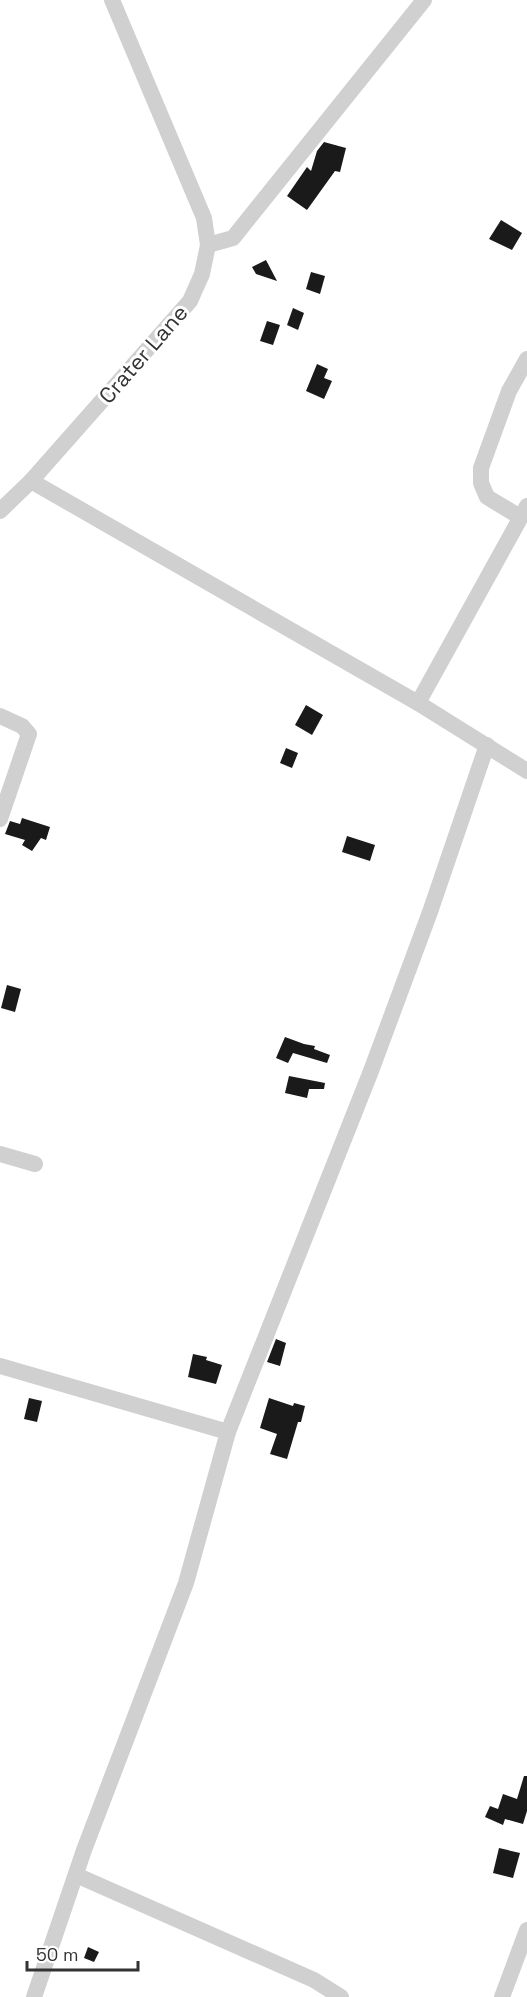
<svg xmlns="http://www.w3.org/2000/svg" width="527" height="1997" font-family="'Space Grotesk',sans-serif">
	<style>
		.building { fill: #1a1a1a }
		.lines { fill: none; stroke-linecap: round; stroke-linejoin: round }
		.street { stroke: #d0d0d0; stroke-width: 16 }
		.labels { text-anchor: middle; stroke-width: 6; stroke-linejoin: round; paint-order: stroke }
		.street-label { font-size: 22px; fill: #333; stroke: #fff }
	</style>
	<rect width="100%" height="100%" fill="#fff"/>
	<g class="building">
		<polygon points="324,142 346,148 340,172 335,171 307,210 287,196 307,167 311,171 317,151"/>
		<polygon points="501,220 522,233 512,250 489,239"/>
		<polygon points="266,260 277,281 256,274 252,267"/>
		<polygon points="311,272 325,276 320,294 306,289"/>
		<polygon points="293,308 304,313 298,330 287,325"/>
		<polygon points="267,321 280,325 273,345 260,341"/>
		<polygon points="317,364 328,369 324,378 332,381 324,399 306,391"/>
		<polygon points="306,705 323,715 312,735 295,725"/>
		<polygon points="286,748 298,753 292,768 280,763"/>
		<polygon points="22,818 50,827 46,840 41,838 32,851 22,845 25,840 5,834 10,821 20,824"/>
		<polygon points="347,836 375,845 370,861 342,852"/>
		<polygon points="7,985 21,989 15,1012 1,1008"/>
		<polygon points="285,1037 304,1044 315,1046 314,1049 330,1055 327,1063 293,1053 288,1063 276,1058"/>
		<polygon points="289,1076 325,1083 324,1089 309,1089 307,1098 285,1093"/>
		<polygon points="276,1339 286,1343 280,1366 267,1362"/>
		<polygon points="193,1354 207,1357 206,1360 222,1365 216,1384 188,1377"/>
		<polygon points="29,1398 42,1401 37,1422 24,1419"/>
		<polygon points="269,1398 293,1406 294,1403 305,1406 301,1422 298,1422 287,1459 270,1454 277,1434 260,1428"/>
		<polygon points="524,1776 527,1776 527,1811 523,1824 505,1819 503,1825 485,1817 490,1806 498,1809 503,1794 517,1799"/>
		<polygon points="499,1848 520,1853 513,1878 493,1873"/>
		<polygon points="88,1947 99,1952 94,1962 84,1958"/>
	</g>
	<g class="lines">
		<g class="street">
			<polyline points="208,245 233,238 424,0"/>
			<polyline points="31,481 418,703 527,771"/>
			<polyline points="0,511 31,481 190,301 202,274 208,245 204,218 112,0"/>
			<polyline points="520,517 487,497 481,483 481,468 509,391 527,359"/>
			<polyline points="418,703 527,506"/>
			<polyline points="0,716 22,726 29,734 0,819"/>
			<polyline points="0,1154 35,1164"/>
			<polyline points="0,1366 228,1432"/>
			<polyline points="76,1875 314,1980 341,1997"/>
			<polyline points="34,1997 84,1850 186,1583 228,1432 371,1071 430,912 487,745"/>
			<polyline points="502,1997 527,1930"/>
		</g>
	</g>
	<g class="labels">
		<g class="street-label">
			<text transform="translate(143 354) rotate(-49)" y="8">Crater Lane</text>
		</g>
	</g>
	<path d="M27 1961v9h111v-9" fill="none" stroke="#333333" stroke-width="3"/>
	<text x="36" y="1961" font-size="18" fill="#333333" stroke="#ffffff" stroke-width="4.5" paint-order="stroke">50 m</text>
</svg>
